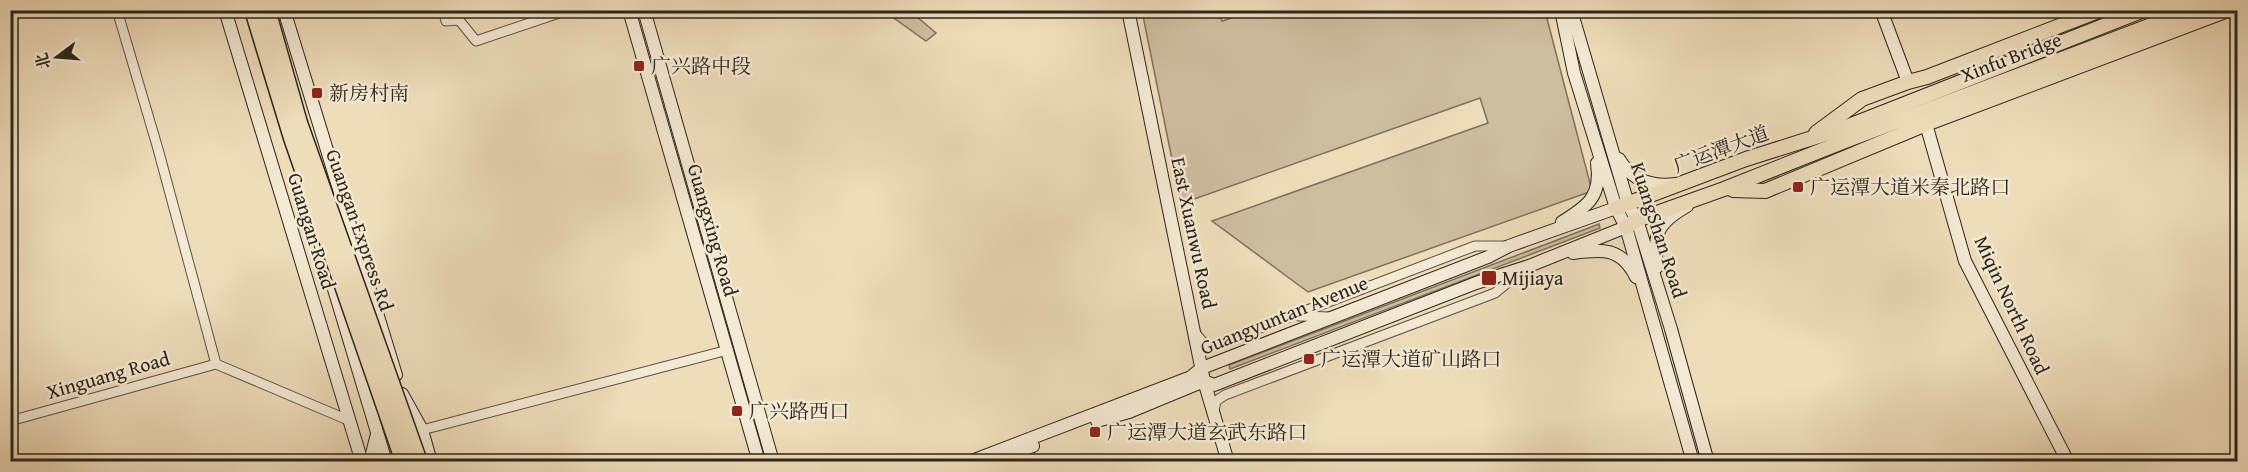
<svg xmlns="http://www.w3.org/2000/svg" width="2248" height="472" font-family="'Gentium Book Plus','Noto Serif SC',serif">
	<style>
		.green { fill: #cdbea0; stroke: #7d715e; stroke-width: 1.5 }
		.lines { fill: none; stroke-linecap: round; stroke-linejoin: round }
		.street-casing { stroke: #5d5243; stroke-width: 11 }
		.secondary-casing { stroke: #2d241b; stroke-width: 14 }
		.primary-casing { stroke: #2d241b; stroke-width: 16 }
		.street { stroke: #f4e9d3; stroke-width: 9 }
		.secondary { stroke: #f4e9d3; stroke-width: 12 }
		.primary { stroke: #edb; stroke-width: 14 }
		.highway-bridge-casing { stroke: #2d241b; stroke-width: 19; stroke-linecap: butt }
		.highway-bridge { stroke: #edb; stroke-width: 16 }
		.poi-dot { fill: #8f2418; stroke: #f4e9d3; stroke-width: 2 }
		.labels { text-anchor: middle; stroke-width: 5; stroke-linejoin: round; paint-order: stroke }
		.street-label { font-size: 20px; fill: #2d241b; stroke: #f4e9d3 }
		.poi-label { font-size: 20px; fill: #2d241b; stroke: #f4e9d3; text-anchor: start }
	</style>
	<rect width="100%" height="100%" fill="#edb"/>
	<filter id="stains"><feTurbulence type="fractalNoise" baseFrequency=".00333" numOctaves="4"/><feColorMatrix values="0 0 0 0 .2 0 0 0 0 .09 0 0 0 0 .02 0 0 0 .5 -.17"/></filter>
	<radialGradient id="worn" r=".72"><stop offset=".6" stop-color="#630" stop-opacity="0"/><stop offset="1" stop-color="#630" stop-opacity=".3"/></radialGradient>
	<g class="green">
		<polygon points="1257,10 1545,11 1592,191 1308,292 1212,221 1488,123 1480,98 1186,202 1180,199 1142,11 1217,11 1222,21"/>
		<polygon points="884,11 910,11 936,33 926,41"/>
		<polygon points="1599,224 1600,228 1230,369 1229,365"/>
	</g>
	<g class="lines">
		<defs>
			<g id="street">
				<polyline points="117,10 158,149 216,364 348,420"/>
				<polyline points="443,10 446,21 459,20 476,41 568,10"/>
				<polyline points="1299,316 1330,317"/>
				<polyline points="1197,335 1206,346 1213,346 1475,246 1506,246"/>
				<polyline points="1214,411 1216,401 1225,395 1495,293 1523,270"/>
				<polyline points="10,421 216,364"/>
				<polyline points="422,430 728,350"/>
			</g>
			<g id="secondary">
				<polyline points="225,10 362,462"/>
				<polyline points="284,10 396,375"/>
				<polyline points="629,10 759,462"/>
				<polyline points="644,10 773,462"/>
				<polyline points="1128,10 1204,381 1228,462"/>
				<polyline points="1561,10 1574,73 1616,208 1626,227 1693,462"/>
				<polyline points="1571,10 1628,204 1637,220 1671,329 1708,462"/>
				<polyline points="1881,10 1908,82"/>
				<polyline points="2235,10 2238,17"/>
				<polyline points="1926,124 1965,261 2068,462"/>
				<path d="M 1619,159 C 1632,181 1652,187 1676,184"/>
				<path d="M 1562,222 C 1588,206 1602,196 1597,163"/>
				<polyline points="321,246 386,462"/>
				<path d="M 1573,253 C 1602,249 1621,247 1636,277"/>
				<path d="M 1657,267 C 1653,234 1657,223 1687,206"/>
				<polyline points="402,394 422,430 431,462"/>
				<polyline points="1097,421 1129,412 1204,381 1214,385 1476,283 1529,266 1626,227"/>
				<polyline points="370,462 377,434"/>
				<polyline points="969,462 1191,377 1202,368 1488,257 1509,246 1616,208"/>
				<polyline points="992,462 1033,446"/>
			</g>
			<g id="primary">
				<polyline points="1816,133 1862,99 1908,82 1927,77 2101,10"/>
				<polyline points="1733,190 1765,191 1926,124 2228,10"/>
				<polyline points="1616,208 1746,159 1841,129 2144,10"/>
				<polyline points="1626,227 1637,220 1724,189 1845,141 2191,10"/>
			</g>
		</defs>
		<use href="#street" class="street-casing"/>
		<use href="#secondary" class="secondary-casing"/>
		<use href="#primary" class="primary-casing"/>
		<use href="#street" class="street"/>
		<use href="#secondary" class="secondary"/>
		<use href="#primary" class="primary"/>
		<defs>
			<g id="highway-bridge">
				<polyline points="253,10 292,138 404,462"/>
				<polyline points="267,10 299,123 419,462"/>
			</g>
		</defs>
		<use href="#highway-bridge" class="highway-bridge-casing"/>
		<use href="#highway-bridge" class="highway-bridge"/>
	</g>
	<g class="poi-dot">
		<rect x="633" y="60" width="12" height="12" rx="3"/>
		<rect x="311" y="87" width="12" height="12" rx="3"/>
		<rect x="1792" y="181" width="12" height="12" rx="3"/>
		<rect x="1481" y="270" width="16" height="16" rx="3"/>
		<rect x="1303" y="353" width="12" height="12" rx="3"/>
		<rect x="731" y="405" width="12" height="12" rx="3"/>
		<rect x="1089" y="426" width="12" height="12" rx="3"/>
	</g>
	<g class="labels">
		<g class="street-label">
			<text transform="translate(2011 57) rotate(-21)" y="7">Xinfu Bridge</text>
			<text transform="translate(1721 149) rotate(-20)" y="7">广运潭大道</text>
			<text transform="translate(360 230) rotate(71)" y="7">Guangan Express Rd</text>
			<text transform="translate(713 230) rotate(74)" y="7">Guangxing Road</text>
			<text transform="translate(1659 230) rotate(72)" y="7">KuangShan Road</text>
			<text transform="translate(312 231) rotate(73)" y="7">Guangan Road</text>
			<text transform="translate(1194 233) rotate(78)" y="7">East Xuanwu Road</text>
			<text transform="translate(2012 305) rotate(65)" y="7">Miqin North Road</text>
			<text transform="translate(1284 315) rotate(-22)" y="7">Guangyuntan Avenue</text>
			<text transform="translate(108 375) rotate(-16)" y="7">Xinguang Road</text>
		</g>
		<g class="poi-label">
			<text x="651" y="73">广兴路中段</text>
			<text x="329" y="100">新房村南</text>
			<text x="1810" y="194">广运潭大道米秦北路口</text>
			<text x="1502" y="285">Mijiaya</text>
			<text x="1321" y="366">广运潭大道矿山路口</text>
			<text x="749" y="418">广兴路西口</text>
			<text x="1107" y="439">广运潭大道玄武东路口</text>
		</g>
	</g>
	<rect width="2248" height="472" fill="none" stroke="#edb" stroke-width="36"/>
	<rect x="12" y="12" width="2224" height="448" fill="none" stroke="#2d241b" stroke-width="3"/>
	<rect x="18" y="18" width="2212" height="436" fill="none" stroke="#2d241b" stroke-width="1.5"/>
	<g transform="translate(57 57) rotate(254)" stroke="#f4e9d3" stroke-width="4.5" paint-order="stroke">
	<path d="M0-4.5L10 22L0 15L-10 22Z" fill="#2d241b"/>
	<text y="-9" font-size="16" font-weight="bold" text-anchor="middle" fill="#2d241b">北</text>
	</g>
	<rect width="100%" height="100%" filter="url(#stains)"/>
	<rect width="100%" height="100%" fill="url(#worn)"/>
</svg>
